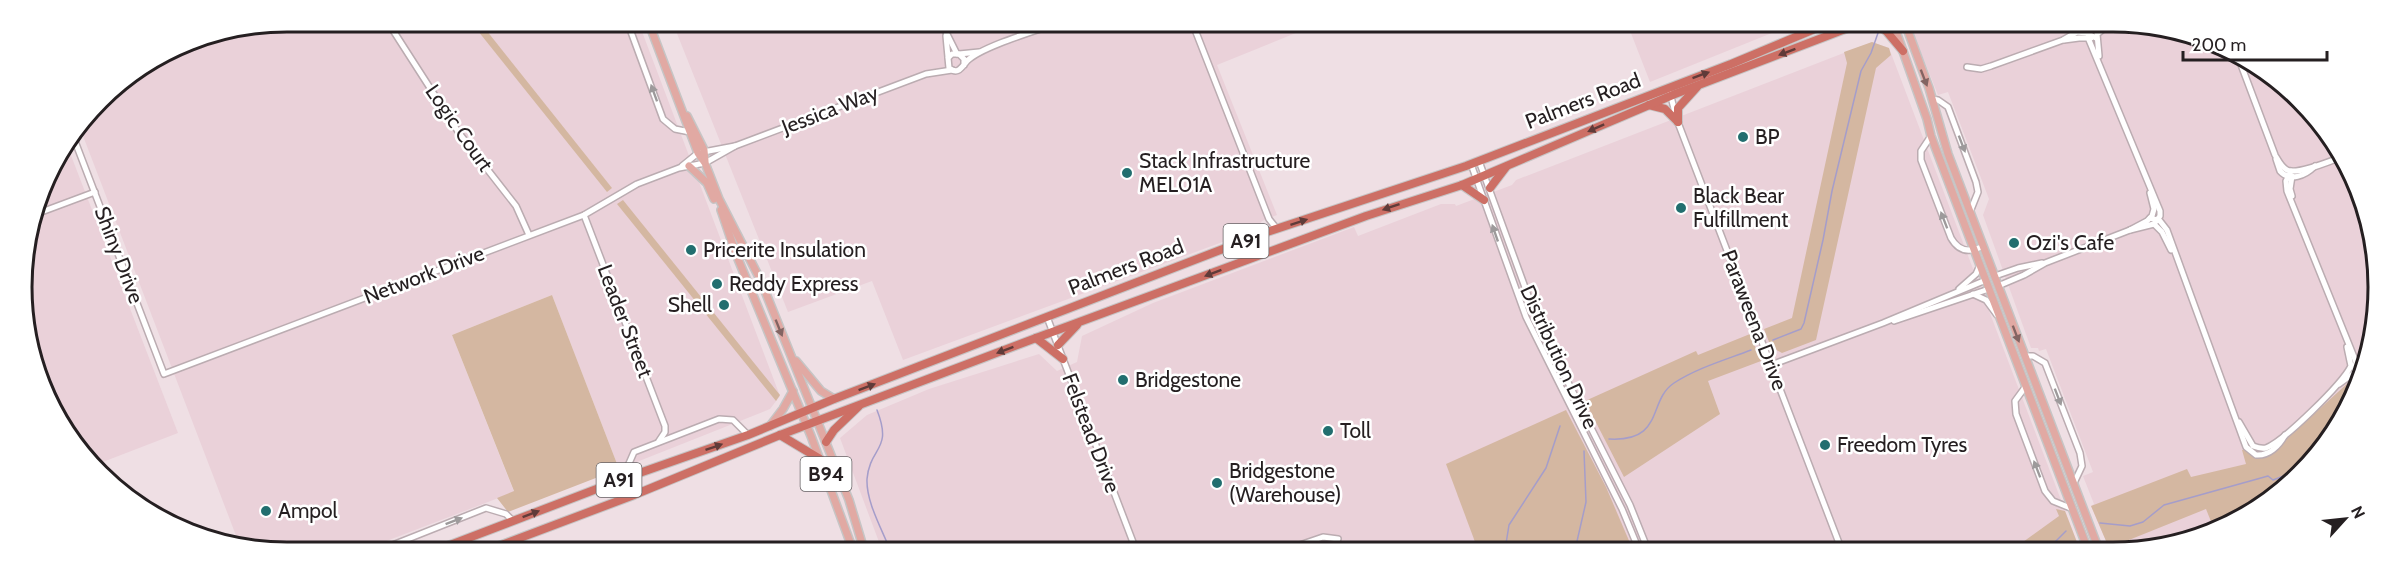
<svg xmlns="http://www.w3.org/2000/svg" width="2399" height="573" font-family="Cabin,sans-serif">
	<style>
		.built { fill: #ead1d9 }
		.green { fill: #d4b7a1 }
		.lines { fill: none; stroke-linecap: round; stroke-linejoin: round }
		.stream { stroke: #a59dca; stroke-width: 1.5 }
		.minor-casing { stroke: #bbacb1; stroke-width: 8 }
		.major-casing { stroke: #c6c5c5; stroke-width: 10 }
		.highway-casing { stroke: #c6c5c5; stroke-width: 10 }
		.minor { stroke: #fff; stroke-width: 5 }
		.major { stroke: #e1a9a3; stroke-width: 7 }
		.highway { stroke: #cd6f65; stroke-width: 8 }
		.oneway { fill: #603b39 }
		.oneway2 { fill: #836462 }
		.oneway3 { fill: #9d9a9b }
		.poi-dot { fill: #226e6f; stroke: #fff; stroke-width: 2 }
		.labels { text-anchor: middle; stroke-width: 5; stroke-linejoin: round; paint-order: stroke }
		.shield { fill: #fff; stroke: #666264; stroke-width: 1.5 }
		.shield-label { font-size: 20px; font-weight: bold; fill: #251f21 }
		.street-label { font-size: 21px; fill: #251f21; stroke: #fff }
		.poi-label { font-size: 21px; fill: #251f21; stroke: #fff; text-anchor: start }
		.rim { fill: none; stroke: #251f21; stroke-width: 3 }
	</style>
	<rect width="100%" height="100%" fill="#efdfe4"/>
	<g class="built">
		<polygon points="286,21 638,21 780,396 770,409 619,469 552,295 452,335 514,492 363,550 252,550 240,546 80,128 111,87 185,41"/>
		<polygon points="672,21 1323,22 1217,65 1277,215 1262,221 1255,230 903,360 872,281 788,312"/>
		<polygon points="1627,23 1797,23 1650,82"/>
		<polygon points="1914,23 2147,23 2246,57 2323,125 2369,218 2376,321 2350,404 2300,474 2230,525 2147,550 2110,550 2091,506 2094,504 2083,476 2093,472 2046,349 2039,351 2038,348 2031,348 1983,215 1989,199 1948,92 1938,95 1911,28"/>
		<polygon points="1872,42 1889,48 2080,550 882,550 840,438 867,415 929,389 1039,354 1057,371 1077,362 1082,336 1153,303 1354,227 1358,236 1441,204 1455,204 1456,206 1512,185 1516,180"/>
		<polygon points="67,145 178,433 95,465 76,448 35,372 22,269 49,169"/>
	</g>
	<g class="green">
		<polygon points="470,21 479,21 612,188 607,192"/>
		<polygon points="1872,42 1889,48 1891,55 1876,68 1816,340 1782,353 1771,347 1764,329 1792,318 1847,63 1844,52"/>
		<polygon points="623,200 780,395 776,401 617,204"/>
		<polygon points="552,295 619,469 508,512 497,498 514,491 452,335"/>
		<polygon points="1750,334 1761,361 1708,381 1720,414 1624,477 1585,401 1696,351 1698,355"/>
		<polygon points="2361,371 2350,404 2300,474 2230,525 2214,529 2206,509 2109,548 2091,506 2187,469 2191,477 2246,464 2242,450 2245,449 2257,457 2268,456"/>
		<polygon points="1566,410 1606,487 1633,550 1478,550 1446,464"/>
		<polygon points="2056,509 2065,511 2080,550 2012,550 2059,516"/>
	</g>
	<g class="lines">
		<g class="stream">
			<polyline points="1773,340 1801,329 1804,323 1823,240 1832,191 1861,71 1871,53 1878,33"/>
			<path d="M 877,410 C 893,451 870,446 867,479 C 866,502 882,529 890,550"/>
			<path d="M 1609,439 C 1665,442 1647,401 1674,383 C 1697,368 1725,360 1751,350"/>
			<polyline points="2313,456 2327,433 2332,430"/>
			<polyline points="2100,523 2130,526 2143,522 2164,505 2268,476 2273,480 2297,471 2309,462"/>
			<polyline points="1505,550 1509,525 1546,468 1560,426"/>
			<polyline points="1575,550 1586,502 1584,451"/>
			<polyline points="2047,550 2066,531"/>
		</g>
		<defs>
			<g id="minor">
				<polyline points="387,21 459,133 516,206 529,235"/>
				<polyline points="627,21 663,119 675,129 690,132"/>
				<polyline points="941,22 957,54"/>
				<polyline points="1192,22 1269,219 1277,229"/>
				<polyline points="2099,23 2090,31 2089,40 2160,211 2160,216 2154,224 2130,230"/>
				<polyline points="946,36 948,57"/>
				<polyline points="2064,40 2079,38 2091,38"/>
				<polyline points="959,54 979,52"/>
				<path d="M 2237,54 L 2275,155 C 2278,160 2281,167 2287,170 C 2297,175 2328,162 2339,158"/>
				<polyline points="2099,56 2097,34 2111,23"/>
				<path d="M 964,65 L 964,59 L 959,54 L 952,54 L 948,58 L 949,68 C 958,75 961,68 967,61 C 982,46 1039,30 1061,22"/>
				<polyline points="1967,67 1981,69 1991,66 2063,40 2077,32 2086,33 2096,38"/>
				<polyline points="1670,93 1677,120 1839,543"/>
				<polyline points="1932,99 1938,100 1948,107 1976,182 1978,192 1970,212"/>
				<polyline points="73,136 164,374 584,215 637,184 679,168 705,163 735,146"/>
				<path d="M 1931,136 L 1921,151 L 1921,160 L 1951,238 C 1959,252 1970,253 1983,246"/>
				<path d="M 2276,159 L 2280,171 C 2290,182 2305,176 2315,166"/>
				<polyline points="1479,161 1538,323 1630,505 1648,550"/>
				<polyline points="1471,164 1526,317 1622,509 1639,550"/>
				<polyline points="682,166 698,153 735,146 926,74 952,70"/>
				<polyline points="2291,171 2286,181 2287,191 2356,362 2354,373 2339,384"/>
				<polyline points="2292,196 2290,189 2292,176"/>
				<polyline points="36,214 95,192"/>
				<polyline points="584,215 665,426 665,432 659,441"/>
				<path d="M 2150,218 L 2160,221 L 2167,230 L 2246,447 L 2256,455 C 2269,456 2279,446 2285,435"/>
				<polyline points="2154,224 2162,232 2171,250"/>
				<polyline points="1995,276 2018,268 2042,263"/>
				<polyline points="1998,286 2024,275 2045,263 2130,230 2147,221 2152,216 2154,209 2150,193"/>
				<polyline points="1959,289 1976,274 1980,265"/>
				<polyline points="1973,294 1986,300 1997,315"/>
				<polyline points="1047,317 1136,550"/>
				<polyline points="1894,321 1989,289"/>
				<polyline points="2025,356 2033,356 2045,363 2080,453 2082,466 2074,483"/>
				<polyline points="1771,365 1883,323 1986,280"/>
				<polyline points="2026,386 2015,401 2016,414 2045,491 2053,501 2073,509"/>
				<path d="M 2239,422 L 2253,446 C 2258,448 2261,449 2266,448 C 2284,441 2342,384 2351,366 L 2347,347"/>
				<polyline points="628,477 627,468 634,452 719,419 733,420 748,435"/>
				<polyline points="380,550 486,508 506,514 513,521"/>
				<polyline points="1285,550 1323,537 1338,539"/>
			</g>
			<g id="major">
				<polyline points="648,21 698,153 705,163 719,199 761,281 849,500 864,550"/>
				<polyline points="1893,23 1927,119 1931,136 2088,550"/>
				<polyline points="1905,23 1929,88 1948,154 2099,550"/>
				<polyline points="687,116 704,150 705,161"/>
				<polyline points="689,166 707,183 714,199"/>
				<polyline points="721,210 736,254 811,436 853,550"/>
				<polyline points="796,361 821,391 834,399"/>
				<polyline points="770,426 783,409 793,391"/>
			</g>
			<g id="highway">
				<polyline points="1876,23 1887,32 1903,51"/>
				<polyline points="1906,27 1908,23"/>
				<polyline points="1649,105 1665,109 1678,122"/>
				<polyline points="1678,122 1678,108 1697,87"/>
				<polyline points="1462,185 1484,200"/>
				<polyline points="1490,188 1506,167"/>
				<polyline points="1036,338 1063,359"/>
				<polyline points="1058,345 1077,325"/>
				<polyline points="780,435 820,459"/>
				<polyline points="826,442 834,430 859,406"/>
				<polyline points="437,550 628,477 748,435 834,399 1267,232 1466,166 1731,64 1829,23"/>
				<polyline points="488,550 634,495 780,435 1036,338 1366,216 1462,185 1675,94 1861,23"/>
			</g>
		</defs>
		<use href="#minor" class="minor-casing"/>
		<use href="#major" class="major-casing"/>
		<use href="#highway" class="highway-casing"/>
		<use href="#minor" class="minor"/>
		<use href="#major" class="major"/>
		<use href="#highway" class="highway"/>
	</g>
	<defs><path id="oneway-solid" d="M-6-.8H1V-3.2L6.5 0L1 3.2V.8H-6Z" transform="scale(1.5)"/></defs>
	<g class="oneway">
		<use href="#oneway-solid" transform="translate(1787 52) rotate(159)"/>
		<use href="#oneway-solid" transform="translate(1701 75) rotate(-20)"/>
		<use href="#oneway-solid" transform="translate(1596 128) rotate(156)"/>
		<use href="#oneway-solid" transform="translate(1391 207) rotate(161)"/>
		<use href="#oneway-solid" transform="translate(1299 222) rotate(-18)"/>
		<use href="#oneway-solid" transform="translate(1213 273) rotate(159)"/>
		<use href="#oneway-solid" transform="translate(1005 350) rotate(159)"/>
		<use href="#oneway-solid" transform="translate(867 387) rotate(-21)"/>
		<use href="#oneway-solid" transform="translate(714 447) rotate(-19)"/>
		<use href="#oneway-solid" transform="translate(531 514) rotate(-21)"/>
	</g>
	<g class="oneway2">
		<use href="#oneway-solid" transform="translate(1924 78) rotate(69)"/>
		<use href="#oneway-solid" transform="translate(779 328) rotate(68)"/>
		<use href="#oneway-solid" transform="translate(2016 334) rotate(69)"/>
	</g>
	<g class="oneway3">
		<use href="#oneway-solid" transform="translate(654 93) rotate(-110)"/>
		<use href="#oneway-solid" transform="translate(1962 144) rotate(69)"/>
		<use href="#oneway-solid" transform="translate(1944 220) rotate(-111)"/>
		<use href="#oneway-solid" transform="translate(1495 233) rotate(-109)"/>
		<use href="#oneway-solid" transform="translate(2058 397) rotate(69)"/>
		<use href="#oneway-solid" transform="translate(2037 469) rotate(-111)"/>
		<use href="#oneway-solid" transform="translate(454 521) rotate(-21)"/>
	</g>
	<g class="poi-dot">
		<circle cx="1743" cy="137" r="6"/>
		<circle cx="1127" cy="173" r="6"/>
		<circle cx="1681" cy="208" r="6"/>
		<circle cx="2014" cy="243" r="6"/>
		<circle cx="691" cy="250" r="6"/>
		<circle cx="717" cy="284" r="6"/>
		<circle cx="724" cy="305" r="6"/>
		<circle cx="1123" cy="380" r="6"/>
		<circle cx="1328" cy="431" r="6"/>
		<circle cx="1825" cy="445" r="6"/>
		<circle cx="1217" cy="483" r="6"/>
		<circle cx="266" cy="511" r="6"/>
	</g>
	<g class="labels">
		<g class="shield">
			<rect x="1223.5" y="224" width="45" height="34" rx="4.5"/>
			<rect x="800.5" y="457" width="51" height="34" rx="4.5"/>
			<rect x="596.5" y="463" width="45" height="34" rx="4.5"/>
		</g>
		<g class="shield-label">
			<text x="1246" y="248">A91</text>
			<text x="826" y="481">B94</text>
			<text x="619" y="487">A91</text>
		</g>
		<g class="street-label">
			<text transform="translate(1583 101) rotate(-21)" y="7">Palmers Road</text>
			<text transform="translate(830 110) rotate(-21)" y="7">Jessica Way</text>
			<text transform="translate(459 128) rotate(55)" y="7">Logic Court</text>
			<text transform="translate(119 255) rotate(69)" y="7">Shiny Drive</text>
			<text transform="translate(1126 267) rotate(-21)" y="7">Palmers Road</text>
			<text transform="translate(424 275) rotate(-21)" y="7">Network Drive</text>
			<text transform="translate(1754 320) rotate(69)" y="7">Paraweena Drive</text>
			<text transform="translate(625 321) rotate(69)" y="7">Leader Street</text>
			<text transform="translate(1559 357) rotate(65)" y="7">Distribution Drive</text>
			<text transform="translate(1091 433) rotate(69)" y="7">Felstead Drive</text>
		</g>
		<g class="poi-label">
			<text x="1755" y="144">BP</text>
			<text x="1139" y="168">Stack Infrastructure<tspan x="1139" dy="24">MEL01A</tspan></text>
			<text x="1693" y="203">Black Bear<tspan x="1693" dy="24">Fulfillment</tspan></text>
			<text x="2026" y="250">Ozi's Cafe</text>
			<text x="703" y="257">Pricerite Insulation</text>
			<text x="729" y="291">Reddy Express</text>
			<text x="712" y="312" text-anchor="end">Shell</text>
			<text x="1135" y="387">Bridgestone</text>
			<text x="1340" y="438">Toll</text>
			<text x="1837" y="452">Freedom Tyres</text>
			<text x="1229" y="478">Bridgestone<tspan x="1229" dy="24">(Warehouse)</tspan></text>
			<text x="278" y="518">Ampol</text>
		</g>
	</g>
	<path d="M0 0H2399V573H0ZM287 32H2113A255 255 0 0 1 2368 287V287A255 255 0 0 1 2113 542H287A255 255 0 0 1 32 287V287A255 255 0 0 1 287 32Z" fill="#fff" fill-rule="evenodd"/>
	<path class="rim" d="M287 32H2113A255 255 0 0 1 2368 287V287A255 255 0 0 1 2113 542H287A255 255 0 0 1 32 287V287A255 255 0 0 1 287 32Z"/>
	<g transform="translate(2345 519) rotate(63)" stroke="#ffffff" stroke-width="4.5" paint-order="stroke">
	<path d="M0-4.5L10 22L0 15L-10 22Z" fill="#251f21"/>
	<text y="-9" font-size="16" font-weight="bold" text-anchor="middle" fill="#251f21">N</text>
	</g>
	<path d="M2183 51v9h144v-9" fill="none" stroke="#251f21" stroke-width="3"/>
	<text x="2192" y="51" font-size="18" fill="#251f21" stroke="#ffffff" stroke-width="4.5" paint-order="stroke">200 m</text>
</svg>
